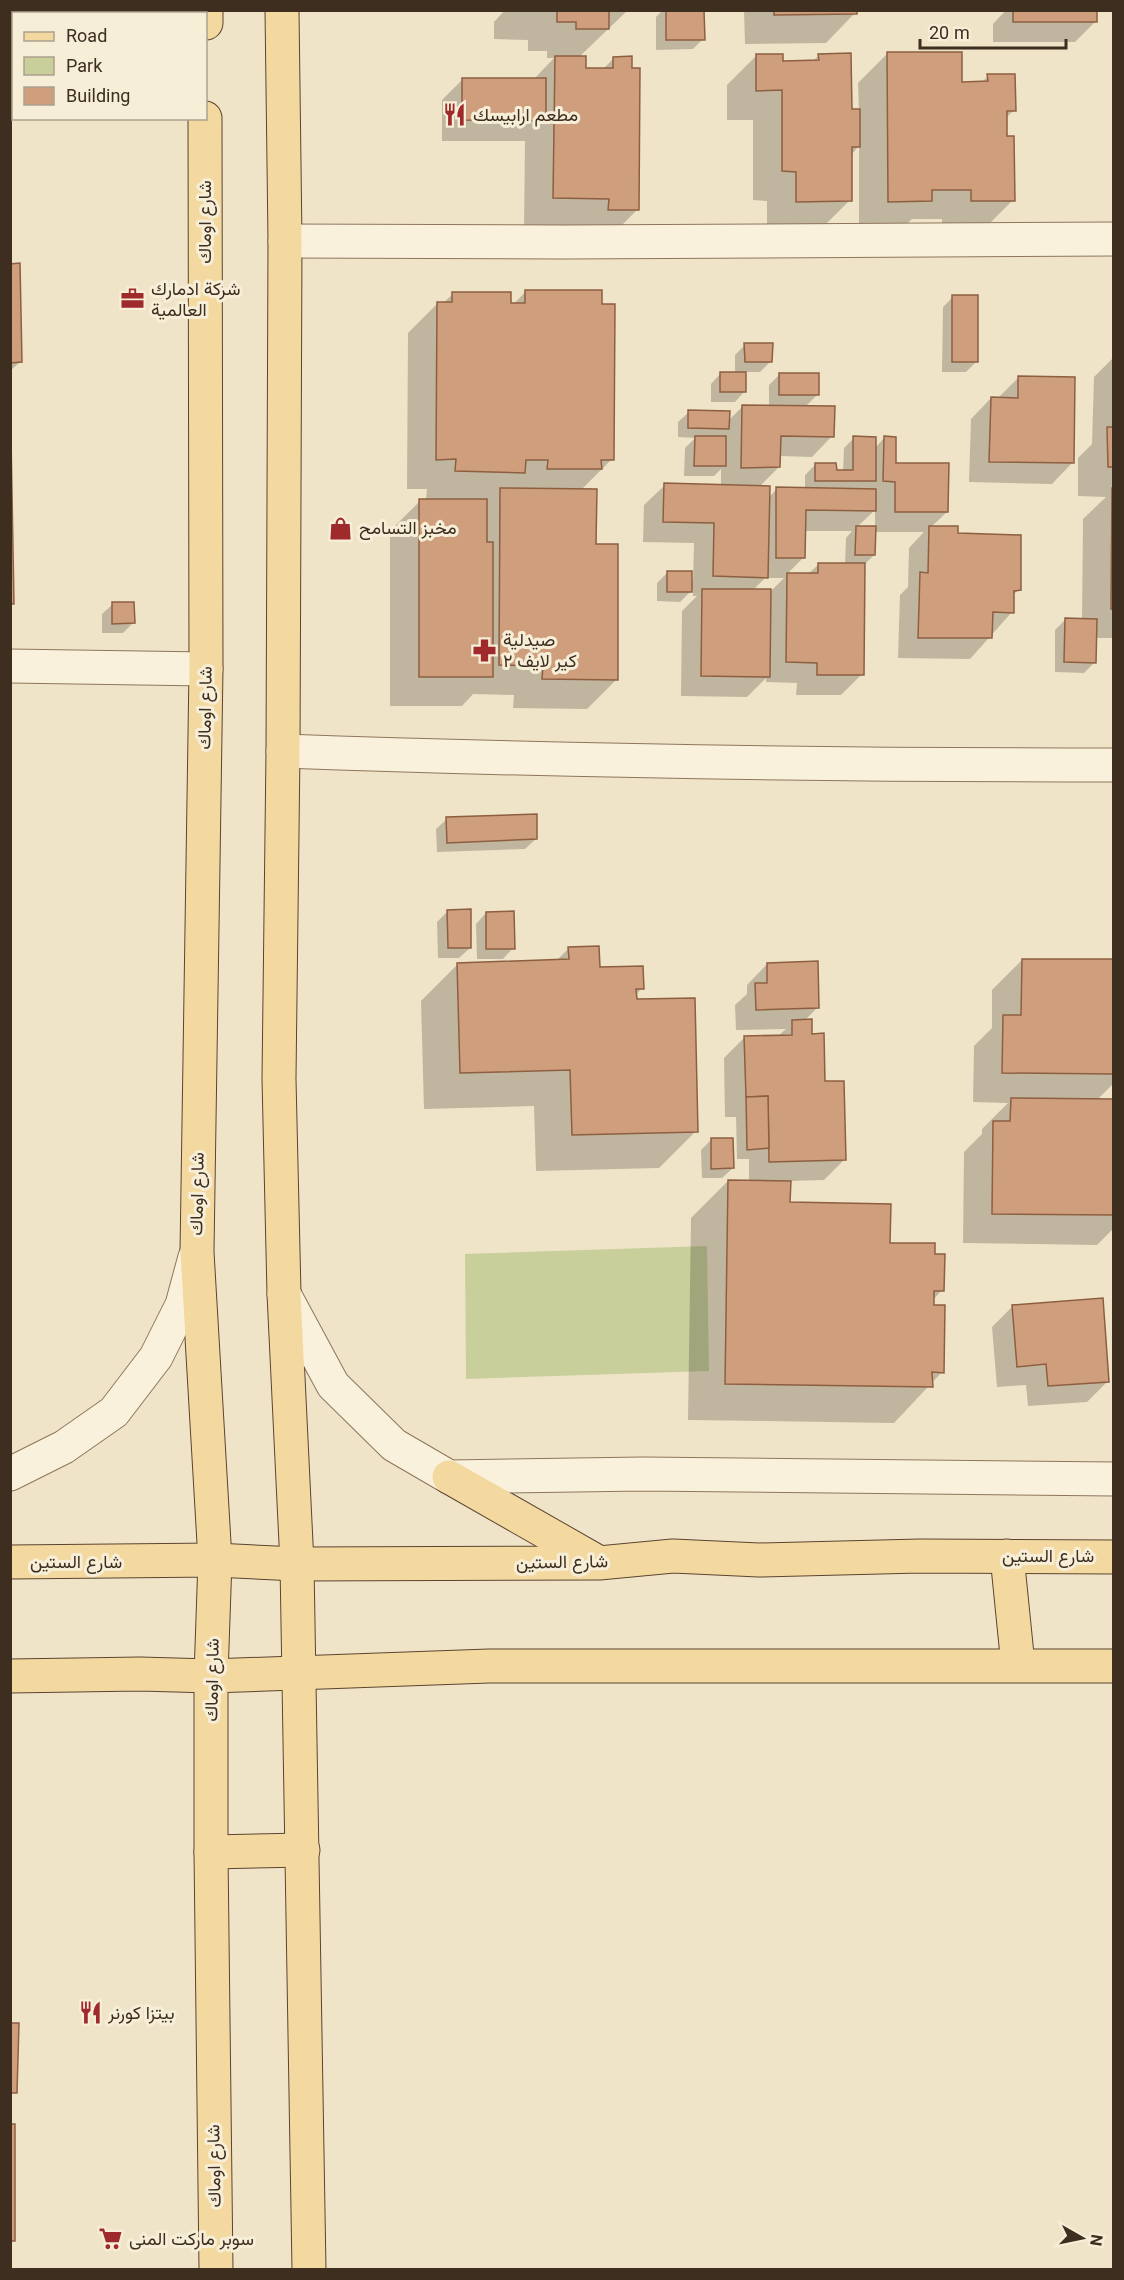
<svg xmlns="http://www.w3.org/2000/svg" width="1124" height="2280" font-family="Georgia,Vazirmatn,serif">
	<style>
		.green { fill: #c9cf9b }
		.shadow { fill: #0003; fill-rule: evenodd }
		.building { fill: #cf9f7d; stroke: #8d5f41; stroke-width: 1.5 }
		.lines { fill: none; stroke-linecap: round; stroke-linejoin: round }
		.minor-casing { stroke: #8d765c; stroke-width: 35 }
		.major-casing { stroke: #5b4430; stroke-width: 35 }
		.minor { stroke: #faf1dc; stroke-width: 33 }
		.major { stroke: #f3d9a0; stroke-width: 33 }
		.labels { text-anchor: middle; stroke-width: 6; stroke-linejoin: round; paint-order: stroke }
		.poi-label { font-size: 18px; fill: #3d2e20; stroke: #f7eed8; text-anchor: start }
		.street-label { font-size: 18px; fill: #3d2e20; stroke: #f7eed8 }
	</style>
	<rect width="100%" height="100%" fill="#f0e4c8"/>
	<polygon class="green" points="707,1246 709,1371 466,1379 465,1254"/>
	<g class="shadow">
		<polygon points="505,10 628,10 578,58 585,70 602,70 614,58 638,209 608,239 524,227 525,141 442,141 442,100 463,79 534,79 554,58 547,58 547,51 528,51 528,40 494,39 494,22"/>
		<polygon points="663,10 703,10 703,39 693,49 656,50 656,17"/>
		<polygon points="744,10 855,10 855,13 826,43 745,44"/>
		<polygon points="1006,10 1096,10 1096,21 1075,42 993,42 993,24"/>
		<polygon points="888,53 960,83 981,83 988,76 1014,110 1005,119 1013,200 983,230 942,230 942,219 912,219 901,230 859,231 859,146 851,155 850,200 820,230 767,231 767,201 753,200 753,120 727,120 727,85 757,55 781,62 812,62 819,55 850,111 859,111 858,83"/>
		<polygon points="10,265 20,362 10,371"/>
		<polygon points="525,292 612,459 581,490 595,546 616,680 587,709 513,708 514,695 473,694 462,706 390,706 390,531 420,501 426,501 427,489 407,489 408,333 438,303 443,303 453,294 513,305"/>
		<polygon points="953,297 976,362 966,372 942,372 943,307"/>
		<polygon points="745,345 771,361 760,372 745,372 745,391 735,402 711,402 711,384 721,373 735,374 735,355"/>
		<polygon points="1114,357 1114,638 1095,638 1095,662 1084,673 1055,672 1055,630 1065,620 1082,620 1083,519 1106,497 1078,496 1078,458 1092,444 1094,377"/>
		<path d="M 779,375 L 818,394 L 805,407 L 832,436 L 812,457 L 779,456 L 779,467 L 759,487 L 768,498 L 777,489 L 805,489 L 805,475 L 816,464 L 835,472 L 843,472 L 844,448 L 854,438 L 875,448 L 884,438 L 894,464 L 947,512 L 931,527 L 956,535 L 1019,589 L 1012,596 L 1012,612 L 970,659 L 898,658 L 900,595 L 908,587 L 909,548 L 924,532 L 874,532 L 874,555 L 864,565 L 862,674 L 841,695 L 796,695 L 797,683 L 766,682 L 766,678 L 747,697 L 681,696 L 682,611 L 697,596 L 693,596 L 693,589 L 680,602 L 657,601 L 657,583 L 667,573 L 693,582 L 694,543 L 643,542 L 644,505 L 665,485 L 721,486 L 721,469 L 714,476 L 684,476 L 685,448 L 695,438 L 678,437 L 678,422 L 689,412 L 728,421 L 743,406 L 769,406 L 769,385 ZM 875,510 L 875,528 L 857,527 ZM 804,531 L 852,531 L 846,538 L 845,564 L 819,564 L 808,574 L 787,574 L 803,558 ZM 765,578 L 784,578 L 769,593 L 753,590 Z"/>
		<polygon points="1018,378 1072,463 1052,484 969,482 971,419 991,398 998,398"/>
		<polygon points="113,604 133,623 123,633 102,633 102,614"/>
		<polygon points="447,819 536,839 525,849 437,852 436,829"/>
		<polygon points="448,911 470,948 459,958 438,958 437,922"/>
		<polygon points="486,913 513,948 503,959 477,959 476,924"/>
		<polygon points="569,948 599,969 642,988 635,996 696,1131 659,1168 536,1171 534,1106 424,1109 421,1001 458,964 556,961"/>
		<polygon points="1022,960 1114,961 1114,1083 1097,1100 1114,1100 1114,1228 1097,1245 963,1243 964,1152 982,1134 982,1129 1008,1103 973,1102 974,1046 992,1028 992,990"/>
		<polygon points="767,964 818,1007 804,1021 810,1035 845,1159 824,1180 789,1181 788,1204 889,1244 933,1256 942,1290 933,1300 942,1372 894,1423 688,1420 691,1218 728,1181 749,1182 749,1159 737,1159 736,1117 725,1117 724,1058 745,1037 778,1036 786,1029 736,1030 735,1005 747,994 747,985"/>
		<polygon points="711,1140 733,1168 722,1178 702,1178 701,1150"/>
		<polygon points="1013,1306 1108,1381 1087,1402 1028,1406 1026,1385 997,1387 992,1327"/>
	</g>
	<g class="building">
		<polygon points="551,10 629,10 629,11 609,11 609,29 576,29 576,22 557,22 557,11"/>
		<polygon points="666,10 704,10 705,40 666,40"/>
		<polygon points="774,10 857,10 857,14 774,15"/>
		<rect x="1013" y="10" width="84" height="12"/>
		<polygon points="887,52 962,52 962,82 988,81 987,74 1015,74 1016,111 1007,111 1007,136 1014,136 1015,201 971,201 971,190 932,190 932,201 888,202"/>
		<polygon points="851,53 852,109 860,109 860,147 852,147 852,201 796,202 796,172 782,171 782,90 756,91 756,54 783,54 783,61 819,60 818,54"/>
		<polygon points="555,56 586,56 586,68 613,68 613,57 632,56 632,68 640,68 639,210 608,210 609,199 553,198"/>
		<polygon points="462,78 546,78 546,121 462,120"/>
		<polygon points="20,263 22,362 10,363 10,264"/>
		<polygon points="525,290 602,290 602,304 615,304 614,460 601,460 602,469 547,469 548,460 526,460 525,473 455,471 456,459 436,460 437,302 452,302 452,292 511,292 511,303 525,303"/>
		<rect x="952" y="295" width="26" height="67"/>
		<polygon points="744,343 773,343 772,362 745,362"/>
		<rect x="720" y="372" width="26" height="20"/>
		<rect x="779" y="373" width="40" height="22"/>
		<polygon points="1018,376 1075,377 1074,463 989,462 991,397 1018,398"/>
		<polygon points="742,405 835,406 834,437 781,436 780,467 741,468"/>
		<polygon points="688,410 730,411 729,429 688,428"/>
		<polygon points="1107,427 1114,427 1114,467 1108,467"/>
		<polygon points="695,436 726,436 726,466 694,466"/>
		<polygon points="853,436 876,437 876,481 815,481 815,463 836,463 837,470 853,470"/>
		<polygon points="884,436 896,437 896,463 949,463 948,512 895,512 895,482 883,481"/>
		<polygon points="11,437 14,604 10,604 10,437"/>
		<polygon points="664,483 770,486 768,578 713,576 714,523 663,522"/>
		<polygon points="776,487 876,489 876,511 806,510 805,558 776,558"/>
		<polygon points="500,488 597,489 596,544 618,544 618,680 542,679 543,666 499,665"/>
		<polygon points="1112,488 1114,488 1114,609 1111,609"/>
		<polygon points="419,499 487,499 487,542 493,542 493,677 419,677"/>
		<polygon points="856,526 876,526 875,555 855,555"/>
		<polygon points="929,526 958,526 958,533 1021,535 1021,590 1014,591 1014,613 993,612 992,638 918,638 920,572 928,573"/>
		<polygon points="818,563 865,563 864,675 817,675 817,663 786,662 787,573 818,573"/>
		<rect x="667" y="571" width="25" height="21"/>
		<polygon points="702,589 771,589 770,677 701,676"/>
		<polygon points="112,602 134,602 135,623 112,624"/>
		<polygon points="1065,618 1097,619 1096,663 1064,662"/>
		<polygon points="537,814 537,839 447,843 446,817"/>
		<polygon points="471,909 471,948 448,948 447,910"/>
		<polygon points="514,911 515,949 486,949 486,912"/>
		<polygon points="599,946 600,967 643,966 644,989 636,989 637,999 695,998 698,1132 572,1135 570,1070 460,1073 457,963 569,959 568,947"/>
		<polygon points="1022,959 1114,959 1114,1074 1002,1073 1003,1015 1021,1015"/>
		<polygon points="818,961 819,1008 756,1010 755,983 767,983 767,963"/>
		<polygon points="812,1019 812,1034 824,1033 825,1081 844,1081 846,1160 769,1162 768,1096 746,1097 744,1036 792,1035 792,1020"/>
		<polygon points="768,1096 769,1148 747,1150 746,1097"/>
		<polygon points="1011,1098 1114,1099 1114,1215 992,1214 993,1121 1010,1121"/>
		<polygon points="711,1138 733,1138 734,1168 711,1169"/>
		<polygon points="728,1180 791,1181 790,1202 891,1204 890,1243 935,1243 935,1254 945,1254 944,1291 934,1291 934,1305 945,1305 944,1373 932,1372 933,1387 725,1384"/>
		<polygon points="1103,1298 1109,1382 1048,1386 1046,1364 1017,1367 1012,1305"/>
		<polygon points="10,2023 19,2023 17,2093 10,2093"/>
		<rect x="10" y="2124" width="5" height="117"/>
	</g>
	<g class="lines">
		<defs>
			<g id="minor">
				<polyline points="285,241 563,242 1114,239"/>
				<polyline points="10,666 206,669"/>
				<path d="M 283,751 C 560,761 837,765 1114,765"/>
				<polyline points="284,1294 333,1385 394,1445 449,1477 643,1474 1114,1479"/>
				<polyline points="10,1474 64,1447 114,1412 156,1357 182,1305 195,1257"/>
			</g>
			<g id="major">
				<polyline points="282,10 285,241 283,751 279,1079 284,1294 297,1564 309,2270"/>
				<polyline points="206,23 206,10"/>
				<polyline points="205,118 206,669 197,1252 215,1560 211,1676 211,1852 216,2270"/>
				<polyline points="449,1477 598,1562"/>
				<polyline points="1007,1556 1018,1665"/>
				<polyline points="10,1562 215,1560 297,1564 599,1563 673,1556 759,1560 920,1556 1114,1557"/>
				<polyline points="10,1676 140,1674 211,1676 489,1666 1114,1666"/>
				<polyline points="211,1852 303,1850"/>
			</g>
		</defs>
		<use href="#minor" class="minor-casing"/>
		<use href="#major" class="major-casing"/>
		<use href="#minor" class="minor"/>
		<use href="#major" class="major"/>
	</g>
	<defs>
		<symbol id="restaurant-bare" viewBox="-9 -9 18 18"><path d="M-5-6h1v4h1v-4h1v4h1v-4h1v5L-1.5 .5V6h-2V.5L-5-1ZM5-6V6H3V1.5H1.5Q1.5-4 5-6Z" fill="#9e2a2b" stroke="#f7eed8" stroke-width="2.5" paint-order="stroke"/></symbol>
		<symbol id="office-bare" viewBox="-9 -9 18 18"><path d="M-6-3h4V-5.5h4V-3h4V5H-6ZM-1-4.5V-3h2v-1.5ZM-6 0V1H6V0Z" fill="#9e2a2b" stroke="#f7eed8" stroke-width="2.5" paint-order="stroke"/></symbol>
		<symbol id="shop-bare" viewBox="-9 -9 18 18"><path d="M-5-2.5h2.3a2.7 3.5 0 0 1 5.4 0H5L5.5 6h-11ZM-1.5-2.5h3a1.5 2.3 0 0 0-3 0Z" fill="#9e2a2b" stroke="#f7eed8" stroke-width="2.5" paint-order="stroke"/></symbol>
		<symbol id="pharmacy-bare" viewBox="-9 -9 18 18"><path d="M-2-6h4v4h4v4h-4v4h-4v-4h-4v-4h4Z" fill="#9e2a2b" stroke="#f7eed8" stroke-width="2.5" paint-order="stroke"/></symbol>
		<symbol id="supermarket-bare" viewBox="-9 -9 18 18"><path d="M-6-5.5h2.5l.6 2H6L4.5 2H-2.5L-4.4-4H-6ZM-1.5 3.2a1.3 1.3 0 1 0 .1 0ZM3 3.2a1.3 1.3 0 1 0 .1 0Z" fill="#9e2a2b" stroke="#f7eed8" stroke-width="2.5" paint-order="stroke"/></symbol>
	</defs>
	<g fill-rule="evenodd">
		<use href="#restaurant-bare" x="438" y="98" width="33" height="33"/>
		<use href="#office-bare" x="116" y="282" width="33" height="33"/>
		<use href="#shop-bare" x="324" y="512" width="33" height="33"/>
		<use href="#pharmacy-bare" x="468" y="634" width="33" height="33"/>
		<use href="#restaurant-bare" x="74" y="1996" width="33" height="33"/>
		<use href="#supermarket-bare" x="94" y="2222" width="33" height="33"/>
	</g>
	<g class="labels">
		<g class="poi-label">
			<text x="473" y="121">مطعم ارابيسك</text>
			<text x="151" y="295">شركة ادمارك<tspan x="151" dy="21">العالمية</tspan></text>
			<text x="359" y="534">مخبز التسامح</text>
			<text x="503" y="646">صيدلية<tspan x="503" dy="21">كير لايف ٢</tspan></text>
			<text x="108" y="2019">بيتزا كورنر</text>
			<text x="129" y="2245">سوبر ماركت المنى</text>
		</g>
		<g class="street-label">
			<text transform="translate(205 222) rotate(-90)" y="6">شارع اوماك</text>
			<text transform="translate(205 708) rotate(-89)" y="6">شارع اوماك</text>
			<text transform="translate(197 1194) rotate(-89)" y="6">شارع اوماك</text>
			<text x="1048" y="1562">شارع الستين</text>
			<text x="76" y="1568">شارع الستين</text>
			<text transform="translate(562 1562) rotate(-1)" y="6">شارع الستين</text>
			<text transform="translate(212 1680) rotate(-89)" y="6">شارع اوماك</text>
			<text transform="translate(214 2166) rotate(-91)" y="6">شارع اوماك</text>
		</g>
	</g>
	<rect width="1124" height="2280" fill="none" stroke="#3d2e20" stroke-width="24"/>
	<rect x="12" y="12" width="195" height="108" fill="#f7eed8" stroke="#ada18e" stroke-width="1.5"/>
	<rect x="24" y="32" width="30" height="9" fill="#f3d9a0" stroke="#ada18e" stroke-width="1.5"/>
	<text x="66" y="42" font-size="18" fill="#3d2e20">Road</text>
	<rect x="24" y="57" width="30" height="18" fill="#c9cf9b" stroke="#ada18e" stroke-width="1.5"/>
	<text x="66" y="72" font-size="18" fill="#3d2e20">Park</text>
	<rect x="24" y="87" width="30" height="18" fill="#cf9f7d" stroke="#ada18e" stroke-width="1.5"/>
	<text x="66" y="102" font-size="18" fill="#3d2e20">Building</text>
	<g transform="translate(1082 2238) rotate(99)" stroke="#f7eed8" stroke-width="4.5" paint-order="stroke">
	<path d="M0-4.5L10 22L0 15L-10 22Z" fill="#3d2e20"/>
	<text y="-9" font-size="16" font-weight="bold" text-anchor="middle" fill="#3d2e20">N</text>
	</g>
	<path d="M920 39v9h146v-9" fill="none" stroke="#3d2e20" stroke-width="3"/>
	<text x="929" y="39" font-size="18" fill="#3d2e20" stroke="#f7eed8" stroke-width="4.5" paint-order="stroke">20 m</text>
</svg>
